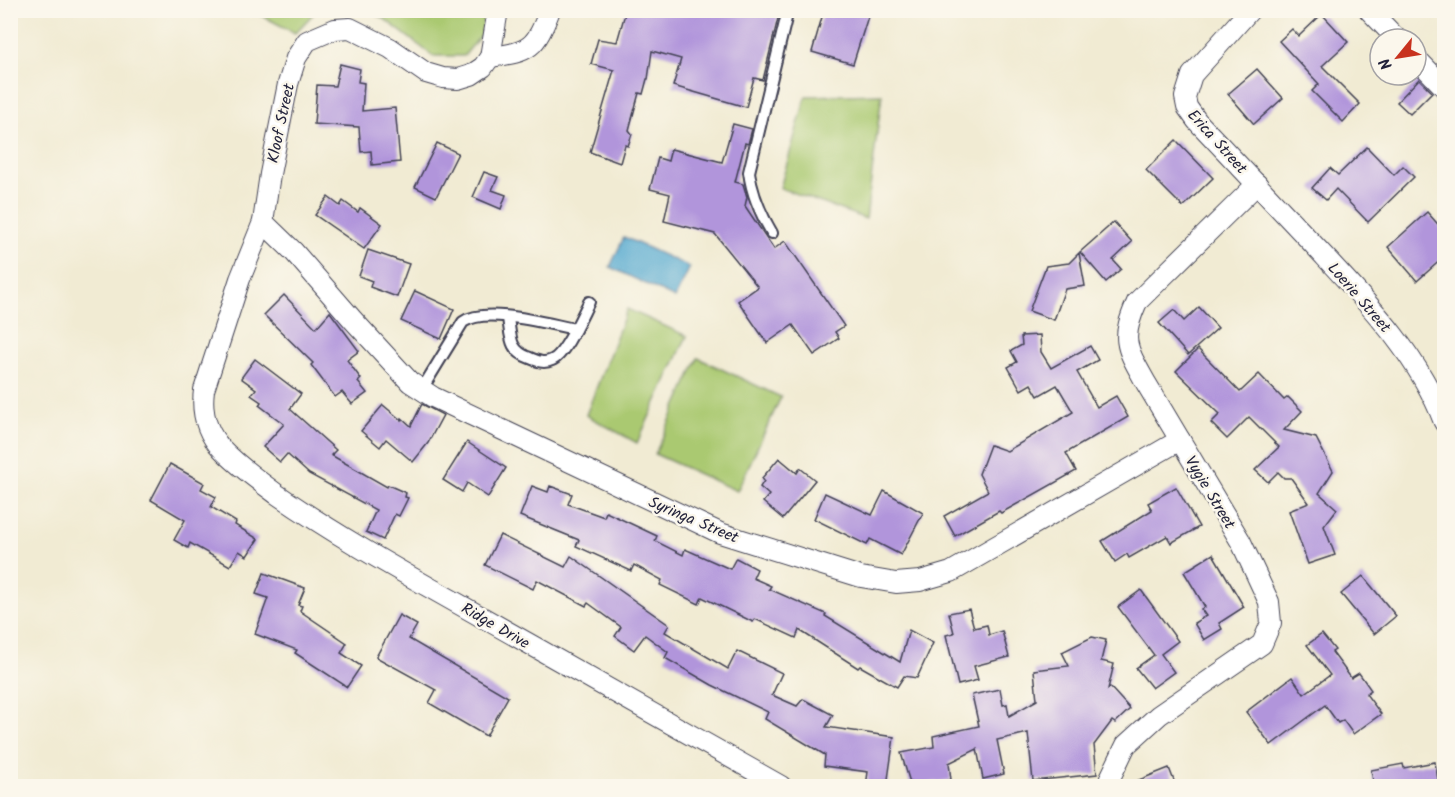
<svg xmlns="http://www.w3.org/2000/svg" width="1455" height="797" font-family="Kalam,sans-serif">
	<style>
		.green { fill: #aac971; stroke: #667656; stroke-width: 1.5 }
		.water { fill: #53a8cf; stroke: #3a6585; stroke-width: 1.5 }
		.building { fill: #b195db }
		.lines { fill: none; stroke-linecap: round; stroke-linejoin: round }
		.service-casing { stroke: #414052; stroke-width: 14 }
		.minor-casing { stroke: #414052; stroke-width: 22 }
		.service { stroke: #fff; stroke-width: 10 }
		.minor { stroke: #fff; stroke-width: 20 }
		.labels { text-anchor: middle; stroke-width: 5; stroke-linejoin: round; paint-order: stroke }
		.street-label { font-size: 16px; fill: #22223b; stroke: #fbf7ec }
	</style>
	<rect width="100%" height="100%" fill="#fbf7ec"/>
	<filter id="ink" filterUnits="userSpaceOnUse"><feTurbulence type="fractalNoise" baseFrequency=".0167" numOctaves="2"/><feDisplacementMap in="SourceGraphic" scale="12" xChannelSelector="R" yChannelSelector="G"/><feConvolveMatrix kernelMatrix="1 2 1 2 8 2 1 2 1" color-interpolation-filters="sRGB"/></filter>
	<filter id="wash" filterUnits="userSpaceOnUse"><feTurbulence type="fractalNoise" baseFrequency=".008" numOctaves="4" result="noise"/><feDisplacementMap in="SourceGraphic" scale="24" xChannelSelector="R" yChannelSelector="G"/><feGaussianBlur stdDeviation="1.35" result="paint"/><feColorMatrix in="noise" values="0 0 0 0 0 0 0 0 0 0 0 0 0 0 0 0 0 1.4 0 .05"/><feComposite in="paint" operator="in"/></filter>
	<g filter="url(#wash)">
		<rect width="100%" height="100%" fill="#f1ebd3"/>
		<g class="green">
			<polygon points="253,11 316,11 295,33"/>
			<polygon points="366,11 484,11 482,34 464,56 433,56 383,18"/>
			<polygon points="882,94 866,219 780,188 806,96"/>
			<polygon points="627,309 687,336 637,443 586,415"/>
			<polygon points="698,358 781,397 737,491 655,454"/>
		</g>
		<polygon class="water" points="624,237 690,267 675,298 610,267"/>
		<g id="blocks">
			<g class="building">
				<polygon points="626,10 780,10 763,80 754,78 746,107 673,86 681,59 652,51 648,79 647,79 643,94 639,93 629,130 632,134 628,146 625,145 620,163 590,152 614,70 591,64 598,39 617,42"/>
				<polygon points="824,10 870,10 853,64 812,52"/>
				<polygon points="1322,14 1348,42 1322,66 1360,104 1343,122 1312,91 1319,84 1279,41 1292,29 1299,36"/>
				<polygon points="340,64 360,69 358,82 364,83 362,111 395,108 400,162 372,165 371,151 361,152 359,127 314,124 317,85 335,86"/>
				<polygon points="1257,69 1283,98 1254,124 1228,94"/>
				<polygon points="1419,79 1432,92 1410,114 1397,102"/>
				<polygon points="733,124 752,129 748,144 745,143 735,182 743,184 747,197 745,206 774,249 785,241 844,326 835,332 839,338 814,355 793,325 767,343 738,301 758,287 715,234 664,221 670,194 650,189 658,158 668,161 671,149 722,162"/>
				<polygon points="1176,140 1213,178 1183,207 1146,170"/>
				<polygon points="437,143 458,153 436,197 415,187"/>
				<polygon points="1367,147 1394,175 1403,166 1414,177 1368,222 1336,189 1326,200 1312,188 1330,168 1338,175"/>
				<polygon points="484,172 498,177 492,190 506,195 501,209 473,197"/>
				<polygon points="328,197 340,206 343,201 358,212 360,208 382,224 364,249 315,215"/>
				<polygon points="1427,212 1444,231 1444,257 1417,281 1388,247"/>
				<polygon points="1114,222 1132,242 1113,260 1121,269 1106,282 1080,252"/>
				<polygon points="368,250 409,264 397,297 370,287 372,281 359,276"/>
				<polygon points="1079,253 1085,286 1065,289 1054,320 1029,311 1046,266 1069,263"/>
				<polygon points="415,291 454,309 441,339 401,321"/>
				<polygon points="284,295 316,328 330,312 359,351 347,360 361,379 358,382 367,393 352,404 342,392 335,397 311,365 313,363 264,315"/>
				<polygon points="1199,307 1218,328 1188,355 1159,323 1174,310 1184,321"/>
				<polygon points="1040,335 1041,352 1051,368 1090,346 1098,360 1077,372 1097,407 1116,396 1128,417 1066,453 1076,471 1001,513 999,511 955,536 944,516 988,491 979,474 990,445 1007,451 1073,412 1057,385 1038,396 1031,384 1021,390 1008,367 1017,362 1011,351 1022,345 1021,336"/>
				<polygon points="1198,349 1240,392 1259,374 1284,400 1288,397 1302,411 1284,430 1316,438 1333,471 1319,493 1337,509 1324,526 1335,555 1308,564 1289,511 1309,503 1291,478 1284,478 1278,472 1268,482 1255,470 1279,447 1249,417 1227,439 1211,423 1220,414 1176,371"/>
				<polygon points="255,359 301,394 290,409 336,450 331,455 387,487 388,485 406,493 405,497 408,498 399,516 395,514 383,540 366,532 376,510 309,474 287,454 280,462 263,447 284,424 259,405 261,402 251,395 256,389 241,378"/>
				<polygon points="422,404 443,415 428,443 413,462 386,439 380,447 361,431 383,405 401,420 402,418 411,426"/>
				<polygon points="467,442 506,468 488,497 467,483 462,492 443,480"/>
				<polygon points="779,458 797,473 800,468 815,480 783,519 763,502 769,495 760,487 764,481 762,478"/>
				<polygon points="170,464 204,483 201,489 216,497 211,507 236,522 235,525 258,539 247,556 239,551 230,566 190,543 188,548 174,540 185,520 151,500"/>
				<polygon points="532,486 548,492 550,486 572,494 568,504 604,517 606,512 657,536 655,541 683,555 685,549 730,569 736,558 757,569 753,578 771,586 769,589 826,614 825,616 900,662 909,630 933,643 917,678 904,676 897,687 860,666 858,668 799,630 796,638 755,619 753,622 702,597 699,604 660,585 662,580 634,565 631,571 576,546 579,540 520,516"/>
				<polygon points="1176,487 1199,527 1171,543 1167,536 1129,558 1127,554 1115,562 1102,541 1152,510 1148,503"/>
				<polygon points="884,491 923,513 901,555 870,539 867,545 814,519 825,493 872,515"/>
				<polygon points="500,535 565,567 571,556 669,625 665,632 728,669 737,651 782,673 772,695 797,706 803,699 833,715 826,727 894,737 887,786 866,786 868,772 824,766 825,755 765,719 768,712 712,685 665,658 668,652 645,635 634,650 615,636 621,627 588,603 586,606 537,580 533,589 485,565"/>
				<polygon points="1213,554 1244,607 1219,623 1222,629 1204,640 1194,623 1206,616 1201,609 1205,607 1184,572"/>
				<polygon points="264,573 305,588 298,605 302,606 300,611 347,643 341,653 361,666 347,687 295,653 297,650 255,634 268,598 256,594"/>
				<polygon points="1363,576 1396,616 1374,634 1341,594"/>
				<polygon points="1141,590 1178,641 1161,654 1174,672 1152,688 1136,668 1154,655 1118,607"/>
				<polygon points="969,609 974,628 987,625 989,635 1002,631 1009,657 974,666 978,680 958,685 946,635 954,633 949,613"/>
				<polygon points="399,615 417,625 409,639 508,697 486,736 429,703 436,690 376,657"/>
				<polygon points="1322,634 1335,650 1332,652 1351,678 1359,673 1371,690 1366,694 1381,714 1353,734 1343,720 1338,723 1325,705 1271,745 1246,712 1292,677 1304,694 1330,675 1307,645"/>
				<polygon points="1092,637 1106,640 1101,661 1114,664 1108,689 1110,687 1130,709 1115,723 1112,721 1094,745 1097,774 1033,781 1028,733 997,740 1004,774 983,779 977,749 949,763 951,780 911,786 901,753 934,747 933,736 979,726 972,695 1000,689 1003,705 1007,704 1009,716 1037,700 1034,670 1069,666 1062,652"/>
				<polygon points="1435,762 1439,786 1416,786 1415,782 1388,786 1374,786 1371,770 1403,764 1404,768"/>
				<polygon points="1169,768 1176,786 1124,786"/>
			</g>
		</g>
	</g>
	<g filter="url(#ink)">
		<use href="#blocks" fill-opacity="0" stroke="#414052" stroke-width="1.5"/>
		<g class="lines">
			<defs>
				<g id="service">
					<path d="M 772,233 C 760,213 752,195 749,172 L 788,10"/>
					<path d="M 508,318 C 511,337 509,351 530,358 C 537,361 544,364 552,360 C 565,355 582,315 589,302"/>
					<path d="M 422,389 L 463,322 C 486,306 548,324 575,329"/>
				</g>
				<g id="minor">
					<path d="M 498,10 L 490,57 L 483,67 L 471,75 L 458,79 L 443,78 L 426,73 L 390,48 L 350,28 L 335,29 L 307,41 L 296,58 L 288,84 L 270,174 L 263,222 L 240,279 L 204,390 C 201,413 206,432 222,449 C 238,466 259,481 278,495 C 330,531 386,563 441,594 C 554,658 667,722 781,786"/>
					<path d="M 1250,10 L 1192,75 L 1185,97 L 1187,107 L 1197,121 C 1236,162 1274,203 1313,244 C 1363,298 1418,353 1444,422"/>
					<polyline points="1369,10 1397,39"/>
					<path d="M 490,57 C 531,52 535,48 550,10"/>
					<polyline points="1416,58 1444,87"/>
					<polyline points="263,222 294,252 353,320 410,382 433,397 720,533 861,577 896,583 920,581 951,572 1180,440"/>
					<path d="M 1109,786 L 1110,778 L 1126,745 L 1159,715 L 1262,644 L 1271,623 L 1269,602 L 1241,542 L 1146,383 C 1126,347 1120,340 1137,302 L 1257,184"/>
				</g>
			</defs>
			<use href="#service" class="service-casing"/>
			<use href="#minor" class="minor-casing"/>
			<use href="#service" class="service"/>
			<use href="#minor" class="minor"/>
		</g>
	</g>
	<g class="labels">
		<g class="street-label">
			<text transform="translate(280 123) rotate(-78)" y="6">Kloof Street</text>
			<text transform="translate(1218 141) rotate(48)" y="6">Erica Street</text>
			<text transform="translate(1360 297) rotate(49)" y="6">Loerie Street</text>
			<text transform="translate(1211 492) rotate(59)" y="6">Vygie Street</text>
			<text transform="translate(694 519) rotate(23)" y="6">Syringa Street</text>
			<text transform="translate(496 625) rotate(30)" y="6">Ridge Drive</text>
		</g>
	</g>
	<rect width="1455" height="797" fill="none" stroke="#fbf7ec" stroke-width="36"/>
	<g transform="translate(1398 57) rotate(240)"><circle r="28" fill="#fbf7ec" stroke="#a4a2a5" stroke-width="1.5"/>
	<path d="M0-4.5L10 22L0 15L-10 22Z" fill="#c8321e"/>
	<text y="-9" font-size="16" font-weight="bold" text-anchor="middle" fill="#22223b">N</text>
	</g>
</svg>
